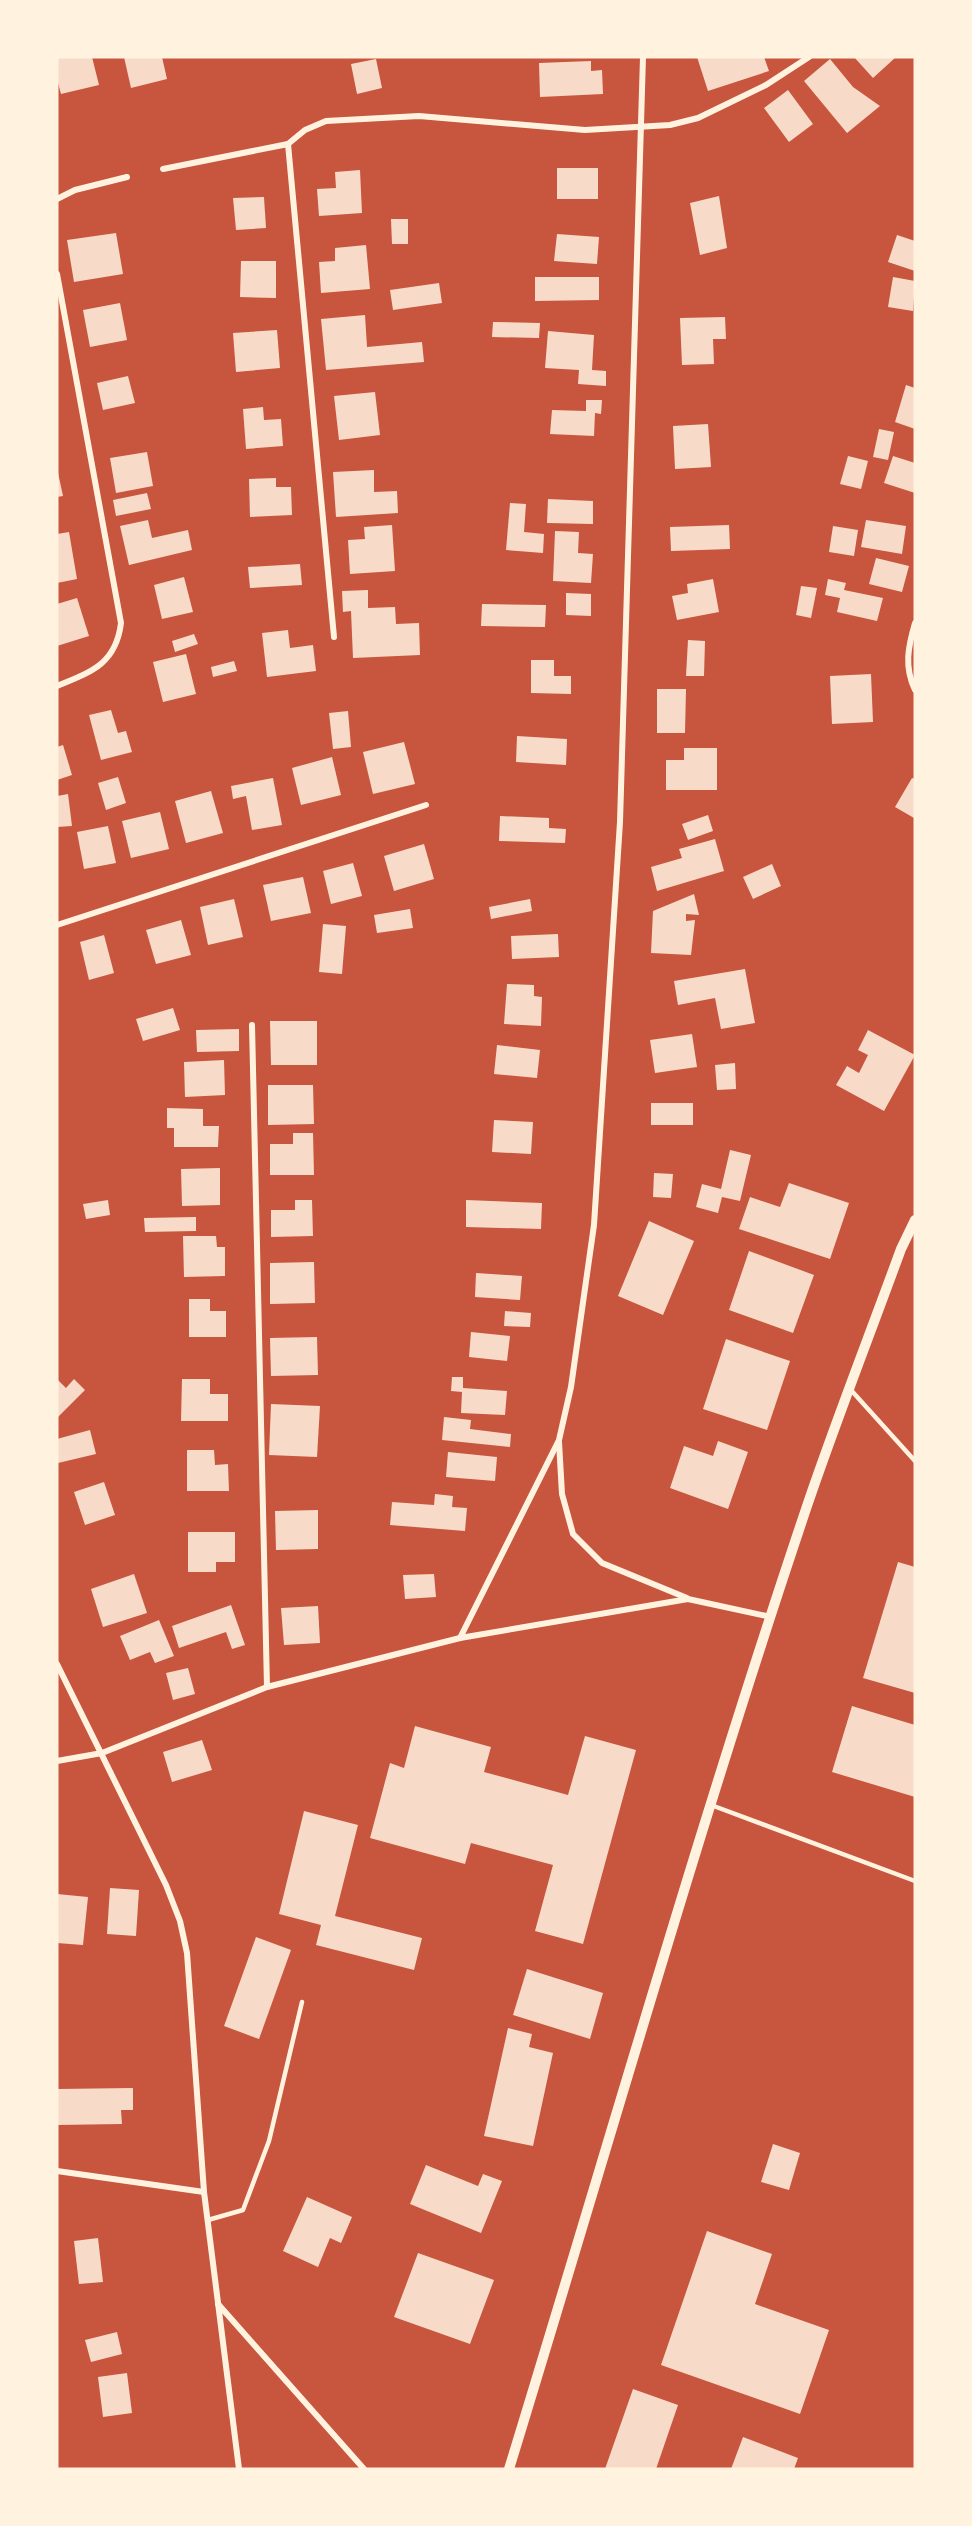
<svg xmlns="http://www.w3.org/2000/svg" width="972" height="2526" font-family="'Crimson Pro',serif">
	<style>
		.building { fill: #f7dbc8 }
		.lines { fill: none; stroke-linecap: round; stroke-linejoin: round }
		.service { stroke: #fff3e0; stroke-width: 4.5 }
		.minor { stroke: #fff3e0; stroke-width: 6 }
		.tertiary { stroke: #fff3e0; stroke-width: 10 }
	</style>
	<rect width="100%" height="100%" fill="#c8553d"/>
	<g class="building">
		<polygon points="57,57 92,57 99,85 61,94 57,79"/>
		<polygon points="124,57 162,57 167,79 131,88"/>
		<polygon points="697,57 764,57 769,71 708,91"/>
		<polygon points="854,57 896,57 873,78"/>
		<polygon points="376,59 382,88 357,94 351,64"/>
		<polygon points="830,59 853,87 880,106 847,133 804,81"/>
		<polygon points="591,61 591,71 602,70 603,94 540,97 539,63"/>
		<polygon points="788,90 813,124 789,142 764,108"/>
		<rect x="557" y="168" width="41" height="31"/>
		<polygon points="360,170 362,213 319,216 317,189 336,188 335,172"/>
		<polygon points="719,196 727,248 700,255 690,203"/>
		<polygon points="264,197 266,228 236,230 233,198"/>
		<polygon points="391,219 408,219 408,244 392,244"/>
		<polygon points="116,233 123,274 74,282 67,240"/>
		<polygon points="557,234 599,237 597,264 554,261"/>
		<polygon points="897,235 915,241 915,271 888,262"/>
		<polygon points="366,245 370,289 321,293 319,262 335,261 335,248"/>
		<polygon points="241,261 276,261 276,298 240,297"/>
		<polygon points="535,277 599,277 599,300 535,301"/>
		<polygon points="893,277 915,281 913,311 888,307"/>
		<polygon points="439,283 442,303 393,310 390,290"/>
		<polygon points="120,303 127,340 90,347 83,310"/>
		<polygon points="365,315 367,347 422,342 424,362 326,370 321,319"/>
		<polygon points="725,317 726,339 713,339 714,364 682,365 680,318"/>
		<polygon points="493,322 540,323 539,338 492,337"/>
		<polygon points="277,330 280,368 236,372 233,333"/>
		<polygon points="548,331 594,335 592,370 606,371 606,386 578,384 579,370 545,368"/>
		<polygon points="128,376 135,403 103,410 97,383"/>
		<polygon points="906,385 915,388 915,429 895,422"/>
		<polygon points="375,392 380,435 339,440 334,396"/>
		<polygon points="586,400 602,400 601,414 595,413 594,436 550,434 552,410 586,411"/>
		<polygon points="263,407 264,420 281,419 283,446 246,449 243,409"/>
		<polygon points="708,424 711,467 675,469 673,426"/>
		<polygon points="879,429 894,432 888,460 873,457"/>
		<polygon points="147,452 153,486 116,493 110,458"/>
		<polygon points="848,456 868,461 861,489 840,484"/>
		<polygon points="893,456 915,463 915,493 884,483"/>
		<polygon points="57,468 63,496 57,497"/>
		<polygon points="374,470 374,492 397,491 398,513 336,517 333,472"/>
		<polygon points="276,478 276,487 291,487 292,515 250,517 249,479"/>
		<polygon points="147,493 151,509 116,516 113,500"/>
		<polygon points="548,499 593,501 593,524 547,523"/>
		<polygon points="510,503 526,504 524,532 544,534 543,553 506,550"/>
		<polygon points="148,520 152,538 188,530 192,550 129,565 120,526"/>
		<polygon points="866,520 906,526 902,554 861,547"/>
		<polygon points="392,525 395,571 350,574 348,540 365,539 364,527"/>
		<polygon points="729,525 730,549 671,551 670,527"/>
		<polygon points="833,526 858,530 854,556 829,552"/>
		<polygon points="555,531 579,532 578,553 593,554 591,583 553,581"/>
		<polygon points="69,532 77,579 57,583 57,534"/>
		<polygon points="876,558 909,566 902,592 869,584"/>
		<polygon points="300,564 302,585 250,588 248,567"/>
		<polygon points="184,577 193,612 162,619 154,585"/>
		<polygon points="713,579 719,612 677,620 672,596 688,593 687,584"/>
		<polygon points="828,579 846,583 844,590 883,598 877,621 837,612 840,598 825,595"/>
		<polygon points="801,586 817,588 811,618 796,615"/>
		<polygon points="368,590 368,608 395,607 396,624 419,623 420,655 353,658 351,611 343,612 342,591"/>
		<polygon points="566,593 591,594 591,616 566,615"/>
		<polygon points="77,598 89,636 57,646 57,604"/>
		<polygon points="482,604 546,605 545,627 481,626"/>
		<polygon points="288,630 290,648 313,645 316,671 267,677 262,633"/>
		<polygon points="194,634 198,644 175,652 172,641"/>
		<polygon points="688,640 705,641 704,676 686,676"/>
		<polygon points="186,654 196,694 163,702 153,662"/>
		<polygon points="531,660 554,660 554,676 571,676 571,694 531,693"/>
		<polygon points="234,661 237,671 213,677 211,667"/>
		<polygon points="871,674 873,722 832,724 830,676"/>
		<polygon points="657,689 686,689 685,733 657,733"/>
		<polygon points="111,710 118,733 126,731 132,752 101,760 89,715"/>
		<polygon points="348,711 351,747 333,749 329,713"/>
		<polygon points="517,736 567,739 566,765 516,762"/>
		<polygon points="404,742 415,784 373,794 363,752"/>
		<polygon points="63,745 72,775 57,780 57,747"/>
		<polygon points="684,748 717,748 717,790 666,790 666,760 684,760"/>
		<polygon points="332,757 341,795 301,805 292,768"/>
		<polygon points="118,777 126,803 106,810 98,783"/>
		<polygon points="273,778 282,825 252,830 246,796 233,799 231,786"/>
		<polygon points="912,778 915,779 914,818 895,807"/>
		<polygon points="211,791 223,833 186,843 175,801"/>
		<polygon points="68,794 72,826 57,827 57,796"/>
		<polygon points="160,812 169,849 131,858 122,821"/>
		<polygon points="708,815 713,831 688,840 682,824"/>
		<polygon points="500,816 549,818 549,828 566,829 565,843 499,841"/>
		<polygon points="108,826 116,863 84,869 77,832"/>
		<polygon points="715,839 724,871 657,891 651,867 682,858 679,849"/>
		<polygon points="424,844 434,879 394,891 384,856"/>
		<polygon points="353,863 362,896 331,904 323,871"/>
		<polygon points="772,864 781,886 753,899 743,877"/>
		<polygon points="303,877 311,913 271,921 263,885"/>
		<polygon points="694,894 699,915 686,914 686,921 695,920 691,955 651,953 653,911"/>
		<polygon points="234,899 243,937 208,945 200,907"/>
		<polygon points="530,899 532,911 491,919 489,907"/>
		<polygon points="410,909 413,928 377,933 374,915"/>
		<polygon points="181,920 191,955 156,964 146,930"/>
		<polygon points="323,924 346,926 342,974 319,972"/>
		<polygon points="558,934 559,957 512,959 511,936"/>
		<polygon points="104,935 114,973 89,980 80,942"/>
		<polygon points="745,969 755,1023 721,1029 715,998 678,1005 674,981"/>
		<polygon points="507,984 534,985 534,996 542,997 541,1026 504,1024"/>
		<polygon points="173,1008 180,1030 143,1041 136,1019"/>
		<polygon points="270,1021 317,1021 317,1065 271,1065"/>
		<polygon points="239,1029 239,1051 197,1052 196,1030"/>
		<polygon points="868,1030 915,1055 884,1111 836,1085 847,1066 859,1073 868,1055 858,1050"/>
		<polygon points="692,1034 697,1067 655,1073 650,1040"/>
		<polygon points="497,1045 540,1050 537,1078 494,1074"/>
		<polygon points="224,1060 225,1095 185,1097 184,1062"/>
		<polygon points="735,1063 736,1089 717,1090 715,1065"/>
		<polygon points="268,1085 313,1085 314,1124 268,1125"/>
		<rect x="651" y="1103" width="42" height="22"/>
		<polygon points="167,1108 203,1109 203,1126 219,1126 218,1147 174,1147 174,1128 167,1128"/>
		<polygon points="494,1120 533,1122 531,1154 492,1152"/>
		<polygon points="293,1133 313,1133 314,1175 270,1175 270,1144 293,1144"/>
		<polygon points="730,1150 751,1155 740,1201 722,1197 718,1213 696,1207 702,1184 721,1189"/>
		<polygon points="220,1168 220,1205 182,1206 181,1169"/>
		<polygon points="654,1173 673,1174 671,1198 653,1197"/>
		<polygon points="789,1183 849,1203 830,1259 739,1229 750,1197 780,1207"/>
		<polygon points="108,1200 110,1215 86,1219 83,1204"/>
		<polygon points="295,1200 312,1200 313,1236 271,1237 271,1210 295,1210"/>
		<polygon points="466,1200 542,1203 541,1229 466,1227"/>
		<polygon points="196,1217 196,1231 145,1232 144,1218"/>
		<polygon points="649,1221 694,1241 663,1315 618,1296"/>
		<polygon points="183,1236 216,1236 217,1247 225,1247 225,1276 184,1277"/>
		<polygon points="749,1251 814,1275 793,1333 729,1310"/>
		<polygon points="314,1262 315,1303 270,1304 270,1263"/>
		<polygon points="476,1273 522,1276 520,1300 475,1297"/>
		<polygon points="189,1299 210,1299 210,1311 226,1311 226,1337 189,1337"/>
		<polygon points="505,1311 531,1313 530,1327 504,1326"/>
		<polygon points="471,1332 510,1336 507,1361 469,1357"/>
		<polygon points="317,1337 318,1375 271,1376 270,1338"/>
		<polygon points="726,1339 790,1361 767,1430 703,1409"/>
		<polygon points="452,1377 463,1377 463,1388 507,1391 505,1415 461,1413 462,1392 451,1391"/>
		<polygon points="57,1379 66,1388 74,1379 85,1390 57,1418"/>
		<polygon points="182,1379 210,1379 210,1394 228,1394 228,1421 181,1421"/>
		<polygon points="271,1404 320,1406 317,1457 269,1455"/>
		<polygon points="444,1417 471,1420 470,1429 511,1434 510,1447 442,1440"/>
		<polygon points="90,1430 96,1454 58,1463 57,1439"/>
		<polygon points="718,1441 748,1452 728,1509 670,1488 684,1446 713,1456"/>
		<polygon points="187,1450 214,1450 215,1465 228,1464 229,1491 187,1491"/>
		<polygon points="448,1452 497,1457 495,1481 446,1477"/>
		<polygon points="104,1482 115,1515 85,1525 74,1492"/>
		<polygon points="435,1494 453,1496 452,1507 467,1508 465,1531 390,1525 392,1502 434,1505"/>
		<polygon points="318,1510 318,1549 276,1550 275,1511"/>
		<polygon points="188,1532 235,1532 235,1562 216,1562 216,1572 188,1572"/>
		<polygon points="898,1562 915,1567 915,1693 863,1678"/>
		<polygon points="134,1574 147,1613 103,1627 91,1589"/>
		<polygon points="434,1574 436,1597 405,1599 403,1575"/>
		<polygon points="231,1605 245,1645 232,1649 226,1632 179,1648 172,1626"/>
		<polygon points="318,1606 320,1643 284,1645 281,1608"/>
		<polygon points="159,1620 174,1656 155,1663 150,1652 130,1660 120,1636"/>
		<polygon points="188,1668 195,1694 173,1700 166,1673"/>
		<polygon points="852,1706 915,1725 915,1797 832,1772"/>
		<polygon points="415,1726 491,1747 484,1772 568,1795 585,1736 636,1750 583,1944 535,1931 553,1865 471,1843 465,1864 370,1838 390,1763 404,1768"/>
		<polygon points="202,1740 212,1770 172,1782 163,1752"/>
		<polygon points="304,1811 358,1825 335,1916 422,1938 414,1970 316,1945 321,1925 279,1914"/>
		<polygon points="110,1888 139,1890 136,1936 107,1934"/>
		<polygon points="57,1894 88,1897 83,1945 57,1943"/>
		<polygon points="256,1937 291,1950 259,2039 224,2026"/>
		<polygon points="527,1969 603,1993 590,2039 513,2015"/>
		<polygon points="508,2028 532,2034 529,2047 553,2053 533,2146 484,2136"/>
		<polygon points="133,2088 133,2110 121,2110 122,2124 57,2125 57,2089"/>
		<polygon points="773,2144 800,2153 789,2190 761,2182"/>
		<polygon points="426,2165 478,2186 483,2174 502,2181 481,2233 410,2204"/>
		<polygon points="307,2197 352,2217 341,2243 330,2238 318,2267 283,2251"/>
		<polygon points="707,2231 772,2254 755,2304 829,2330 800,2414 661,2365"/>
		<polygon points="98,2238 103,2282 79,2284 74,2241"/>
		<polygon points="418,2253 494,2280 470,2344 394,2317"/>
		<polygon points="117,2332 122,2354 91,2362 85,2340"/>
		<polygon points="127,2373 132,2413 103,2417 98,2377"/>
		<polygon points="633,2389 678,2405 656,2469 605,2469"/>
		<polygon points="743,2437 798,2458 794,2469 731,2469"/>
	</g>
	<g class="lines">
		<g class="service">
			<polyline points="850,1389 915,1461"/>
			<polyline points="711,1805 915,1881"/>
			<polyline points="208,2220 243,2210 269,2141 302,2002"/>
		</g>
		<g class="minor">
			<polyline points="288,144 334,637"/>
			<polyline points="163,169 288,144 305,130 326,121 419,116 585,130 670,125 698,118 766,85 809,57"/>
			<polyline points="57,199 75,190 127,177"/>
			<path d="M 57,274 L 121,623 C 116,664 91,672 57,686"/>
			<path d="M 915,623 C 908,647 904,667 915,690"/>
			<polyline points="57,925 426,805"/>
			<polyline points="252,1025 267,1687"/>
			<polyline points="559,1442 562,1494 573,1534 602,1563 687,1598"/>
			<polyline points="460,1638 559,1440 571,1387 594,1225 620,822 643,57"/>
			<polyline points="57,1664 166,1885 180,1921 187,1953 204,2192 239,2469"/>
			<polyline points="57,1761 102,1753 267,1687 460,1638 688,1599 771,1617"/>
			<polyline points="57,2171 204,2192"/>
			<polyline points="218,2304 364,2469"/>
		</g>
		<path class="tertiary" d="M 509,2469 C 608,2147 700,1823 808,1503 C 837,1418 870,1334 901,1249 L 915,1220"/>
	</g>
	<rect width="972" height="2526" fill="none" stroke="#fff3e0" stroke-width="117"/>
</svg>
